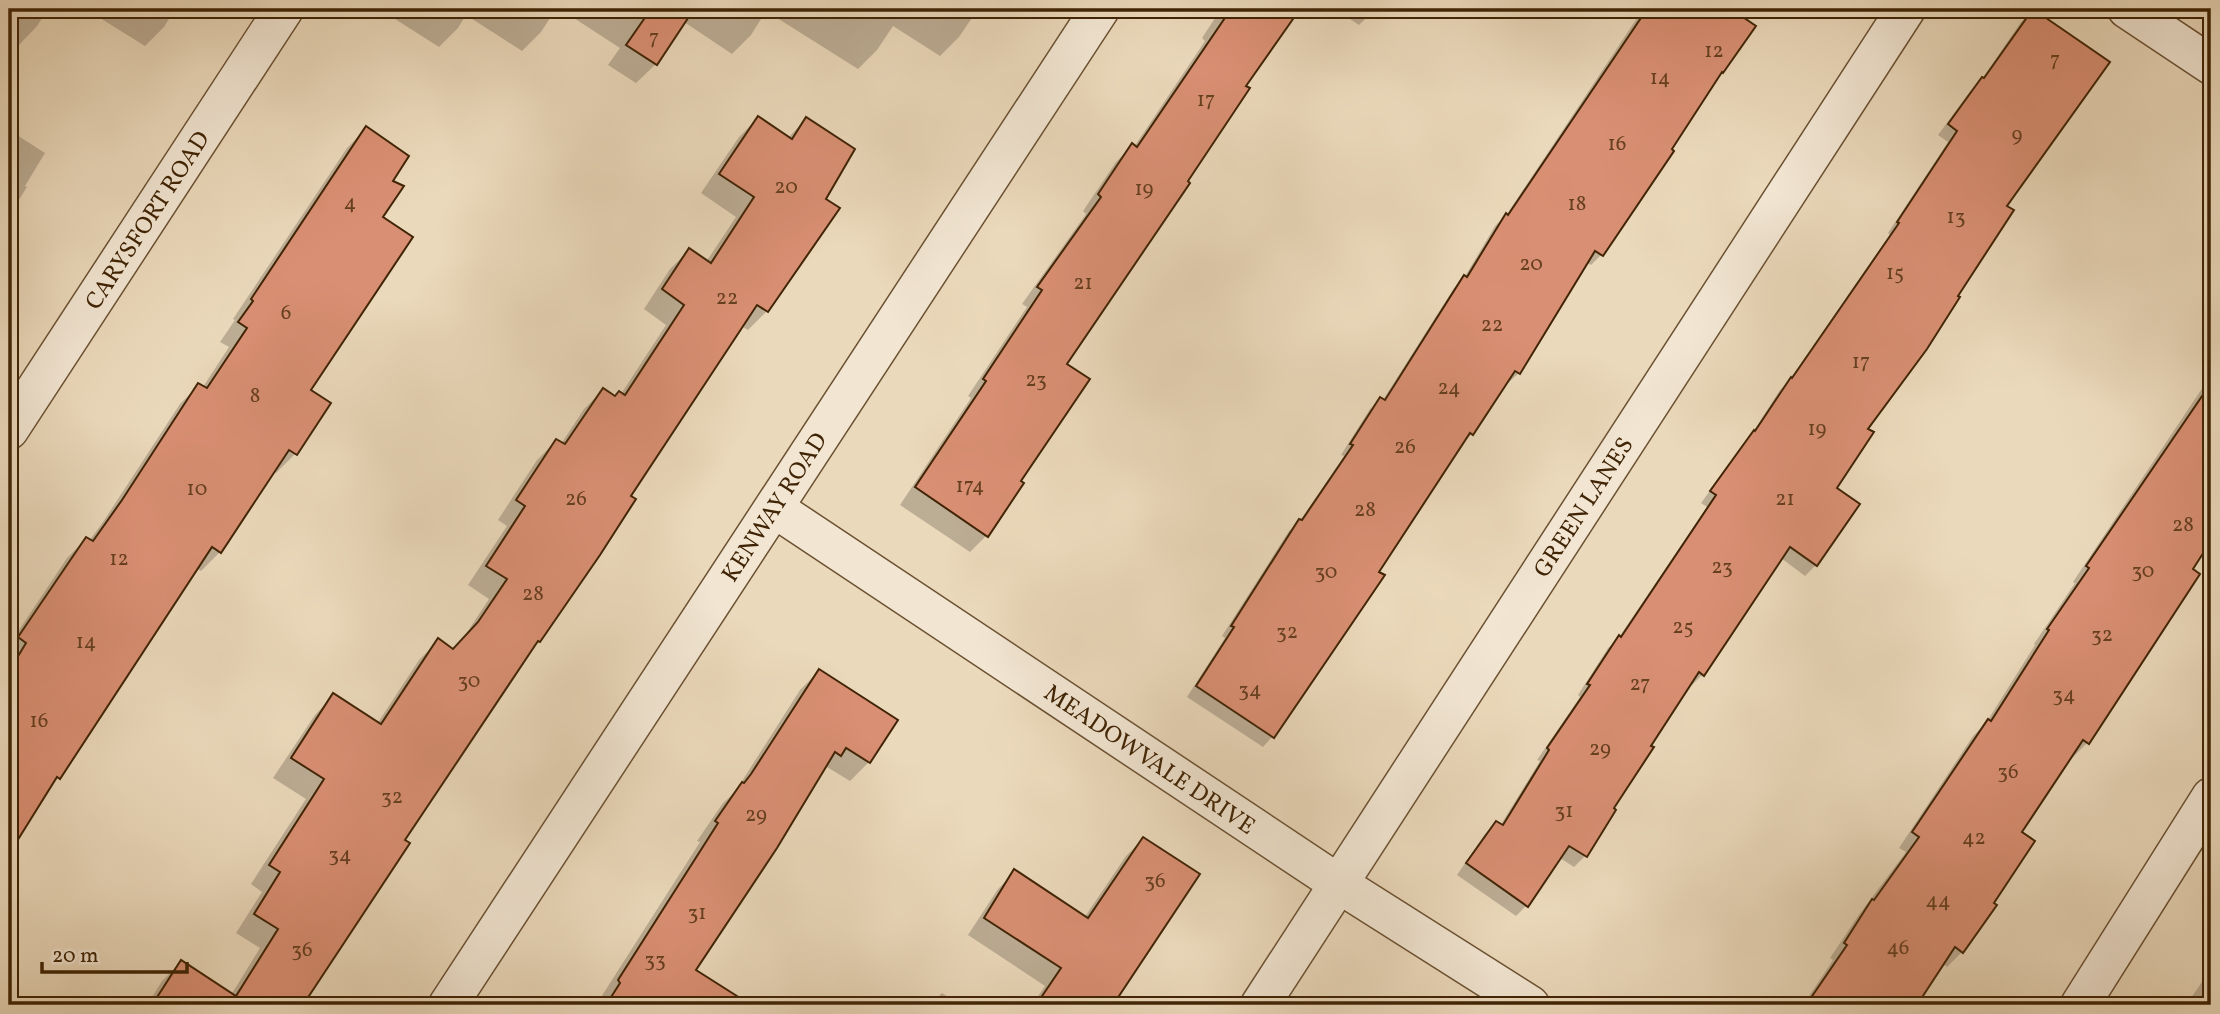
<svg xmlns="http://www.w3.org/2000/svg" width="2220" height="1014" font-family="Vollkorn,serif">
	<style>
		.shadow { fill: #0003 }
		.building { fill: #d98f73; stroke: #402405; stroke-width: 2 }
		.lines { fill: none; stroke-linecap: round; stroke-linejoin: round }
		.minor-casing { stroke: #6b5132; stroke-width: 41 }
		.minor { stroke: #f2e6d3; stroke-width: 38 }
		.labels { text-anchor: middle; stroke-width: 5; stroke-linejoin: round; paint-order: stroke }
		.number-label { font-size: 21px; fill: #663f20 }
		.street-label { font-size: 24px; fill: #402405; stroke: #f2e6d3 }
	</style>
	<rect width="100%" height="100%" fill="#ebd9bb"/>
	<filter id="stains"><feTurbulence type="fractalNoise" baseFrequency=".00286" numOctaves="4"/><feColorMatrix values="0 0 0 0 .2 0 0 0 0 .09 0 0 0 0 .02 0 0 0 .5 -.17"/></filter>
	<radialGradient id="worn" r=".72"><stop offset=".6" stop-color="#630" stop-opacity="0"/><stop offset="1" stop-color="#630" stop-opacity=".3"/></radialGradient>
	<g class="shadow">
		<polygon points="9,9 48,9 37,26 18,46 9,40"/>
		<polygon points="106,9 175,9 164,27 145,46 100,18"/>
		<polygon points="401,9 556,9 541,32 522,51 466,15 458,28 439,47 395,19"/>
		<polygon points="560,9 978,9 959,37 940,56 893,26 877,50 858,69 766,11 751,35 732,54 684,22 656,64 636,83 608,65 620,48"/>
		<polygon points="1221,9 1298,9 1244,86 1065,365 1019,482 987,535 970,552 900,505 971,398 968,396 1027,307 1022,304 1086,214 1083,211 1116,162 1132,146 1134,147 1205,41 1202,38"/>
		<polygon points="1335,9 1375,9 1359,25"/>
		<polygon points="1643,9 1728,9 1754,26 1669,149 1672,151 1601,255 1591,265 1586,262 1519,373 1508,383 1506,381 1472,433 1462,444 1273,736 1263,747 1187,697 1225,638 1222,636 1289,531 1300,521 1344,456 1341,455 1370,409 1381,399 1383,400 1454,288 1464,278 1495,226 1507,214"/>
		<polygon points="2032,11 2004,206 1866,429 1834,488 1816,565 1805,576 1781,558 1703,674 1692,685 1689,684 1611,808 1614,810 1585,856 1574,867 1560,858 1527,905 1516,916 1457,875 1485,834 1496,823 1500,826 1540,761 1537,760 1580,697 1578,695 1608,648 1617,640 1707,507 1701,503 1751,435 1780,390 1789,381 1890,235 1888,233 1948,142 1938,135 1971,90 1982,79 2021,22"/>
		<polygon points="758,118 788,138 806,119 824,199 767,311 748,330 741,326 403,840 301,1005 147,1005 162,981 181,962 231,995 260,948 236,933 262,892 251,884 306,799 273,778 315,715 334,695 377,724 419,660 438,641 453,650 460,643 489,599 468,585 507,526 498,520 537,460 556,441 561,444 584,409 603,390 615,398 621,394 666,325 644,309 670,269 689,250 706,262 736,217 701,193 739,137"/>
		<polygon points="366,129 390,181 381,217 309,390 295,454 276,473 273,471 220,552 201,571 196,568 9,850 9,645 67,558 86,539 89,541 103,522 180,404 199,385 203,387 229,347 220,342 235,320 233,319 347,148"/>
		<polygon points="9,130 45,153 25,186 27,187 15,206 18,208 9,222"/>
		<polygon points="2211,375 2211,537 2087,743 2073,757 2070,756 2019,832 1991,904 1994,906 1962,952 1947,967 1942,963 1922,994 1911,1005 1803,1005 1833,960 1830,958 1858,916 1906,852 1899,848 1973,736 1986,723 2035,645 2034,644 2075,583 2073,582"/>
		<polygon points="819,671 869,762 850,781 827,767 820,774 694,971 742,1001 740,1005 596,1005 700,842 697,841 723,803 735,792 800,690"/>
		<polygon points="1143,839 1112,1003 1116,1005 1032,1005 1045,986 968,935 998,889 1015,872 1084,918 1126,856"/>
		<polygon points="2211,969 2211,1005 2186,1005"/>
		<polygon points="942,993 960,1005 930,1005"/>
	</g>
	<g class="building">
		<polygon points="651,9 694,9 657,65 626,45"/>
		<polygon points="1231,9 1300,9 1246,86 1250,88 1188,181 1190,183 1067,364 1090,379 1021,481 1024,483 988,537 915,487 986,381 983,379 1042,290 1037,287 1101,197 1098,194 1132,143 1137,147"/>
		<polygon points="1647,9 1731,9 1756,26 1723,73 1722,72 1672,149 1674,151 1603,256 1595,251 1520,374 1515,371 1473,435 1470,433 1379,572 1385,575 1274,738 1196,686 1234,627 1231,626 1299,519 1302,520 1353,445 1350,444 1380,397 1385,400 1464,275 1467,277 1506,213 1508,215"/>
		<polygon points="2033,9 2110,62 2007,206 2014,210 1958,296 1960,297 1927,349 1868,429 1874,432 1837,488 1860,504 1817,566 1790,547 1704,676 1699,672 1651,746 1654,747 1614,808 1616,810 1587,857 1569,846 1528,907 1466,863 1496,821 1503,825 1549,750 1547,748 1590,685 1587,684 1619,635 1621,637 1716,495 1710,491 1754,430 1755,431 1791,377 1792,378 1899,223 1897,222 1957,131 1948,124 1982,77 1984,78"/>
		<polygon points="758,116 792,139 806,117 855,149 826,199 840,208 768,312 757,305 631,496 636,499 600,555 540,642 538,641 405,840 410,843 303,1005 152,1005 181,960 236,996 278,929 254,914 280,872 269,865 324,779 291,758 333,693 381,724 438,638 453,649 478,622 507,579 486,566 525,506 516,500 556,439 565,444 603,388 615,396 619,391 625,395 684,305 662,289 689,248 711,263 754,197 719,174"/>
		<polygon points="366,126 409,156 393,181 404,186 383,217 413,237 311,390 331,403 297,455 289,450 221,553 212,547 60,779 57,777 9,854 9,671 26,643 18,637 86,537 93,541 122,500 198,383 207,388 247,328 238,322 253,301 251,299"/>
		<polygon points="2211,383 2211,541 2193,569 2200,574 2089,744 2083,740 2022,832 2035,841 1994,903 1997,905 1963,953 1955,947 1917,1005 1806,1005 1847,945 1844,943 1872,899 1874,900 1919,837 1912,832 1988,719 1991,721 2049,630 2047,629 2089,568 2086,566"/>
		<polygon points="819,669 898,720 870,763 846,748 841,756 835,752 777,848 696,970 751,1005 606,1005 620,983 618,980 718,823 715,821 742,782 744,783 751,774"/>
		<polygon points="1143,837 1200,874 1113,1005 1036,1005 1061,968 984,918 1014,869 1088,918"/>
	</g>
	<g class="lines">
		<defs>
			<g id="minor">
				<polyline points="2127,9 2211,65"/>
				<polyline points="9,430 284,9"/>
				<polyline points="774,508 1339,884 1530,1005"/>
				<polyline points="448,1005 1100,9"/>
				<polyline points="1260,1005 1906,9"/>
				<polyline points="2080,1005 2211,797"/>
			</g>
		</defs>
		<use href="#minor" class="minor-casing"/>
		<use href="#minor" class="minor"/>
	</g>
	<g class="labels">
		<g class="number-label">
			<text x="654" y="44">7</text>
			<text x="1714" y="57">12</text>
			<text x="2055" y="66">7</text>
			<text x="1660" y="84">14</text>
			<text x="1206" y="106">17</text>
			<text x="2017" y="141">9</text>
			<text x="1617" y="150">16</text>
			<text x="786" y="193">20</text>
			<text x="1144" y="195">19</text>
			<text x="350" y="209">4</text>
			<text x="1577" y="210">18</text>
			<text x="1956" y="223">13</text>
			<text x="1531" y="270">20</text>
			<text x="1895" y="279">15</text>
			<text x="1083" y="289">21</text>
			<text x="727" y="304">22</text>
			<text x="286" y="319">6</text>
			<text x="1492" y="331">22</text>
			<text x="1861" y="368">17</text>
			<text x="1036" y="386">23</text>
			<text x="1449" y="394">24</text>
			<text x="255" y="402">8</text>
			<text x="1817" y="435">19</text>
			<text x="1405" y="453">26</text>
			<text x="970" y="492">174</text>
			<text x="197" y="495">10</text>
			<text x="576" y="505">26</text>
			<text x="1785" y="505">21</text>
			<text x="1365" y="516">28</text>
			<text x="2183" y="531">28</text>
			<text x="119" y="565">12</text>
			<text x="1722" y="573">23</text>
			<text x="2143" y="577">30</text>
			<text x="1326" y="578">30</text>
			<text x="533" y="600">28</text>
			<text x="1683" y="633">25</text>
			<text x="1287" y="638">32</text>
			<text x="2102" y="641">32</text>
			<text x="86" y="648">14</text>
			<text x="469" y="687">30</text>
			<text x="1640" y="690">27</text>
			<text x="1250" y="696">34</text>
			<text x="2064" y="701">34</text>
			<text x="39" y="727">16</text>
			<text x="1600" y="755">29</text>
			<text x="2008" y="778">36</text>
			<text x="392" y="803">32</text>
			<text x="1564" y="817">31</text>
			<text x="756" y="821">29</text>
			<text x="1974" y="844">42</text>
			<text x="340" y="861">34</text>
			<text x="1155" y="887">36</text>
			<text x="1938" y="907">44</text>
			<text x="697" y="919">31</text>
			<text x="1898" y="954">46</text>
			<text x="302" y="956">36</text>
			<text x="655" y="966">33</text>
		</g>
		<g class="street-label">
			<text transform="translate(147 220) rotate(-57)" y="8">CARYSFORT ROAD</text>
			<text transform="translate(774 507) rotate(-57)" y="8">KENWAY ROAD</text>
			<text transform="translate(1583 507) rotate(-57)" y="8">GREEN LANES</text>
			<text transform="translate(1150 759) rotate(34)" y="8">MEADOWVALE DRIVE</text>
		</g>
	</g>
	<rect width="2220" height="1014" fill="none" stroke="#ebd9bb" stroke-width="35"/>
	<rect x="10" y="10" width="2199" height="993" fill="none" stroke="#402405" stroke-width="3.5"/>
	<rect x="18" y="18" width="2185" height="979" fill="none" stroke="#402405" stroke-width="2"/>
	<path d="M42 962v10h145v-10" fill="none" stroke="#402405" stroke-width="3.5"/>
	<text x="52" y="962" font-size="21" fill="#402405" stroke="#f2e6d3" stroke-width="5" paint-order="stroke">20 m</text>
	<rect width="100%" height="100%" filter="url(#stains)"/>
	<rect width="100%" height="100%" fill="url(#worn)"/>
</svg>
